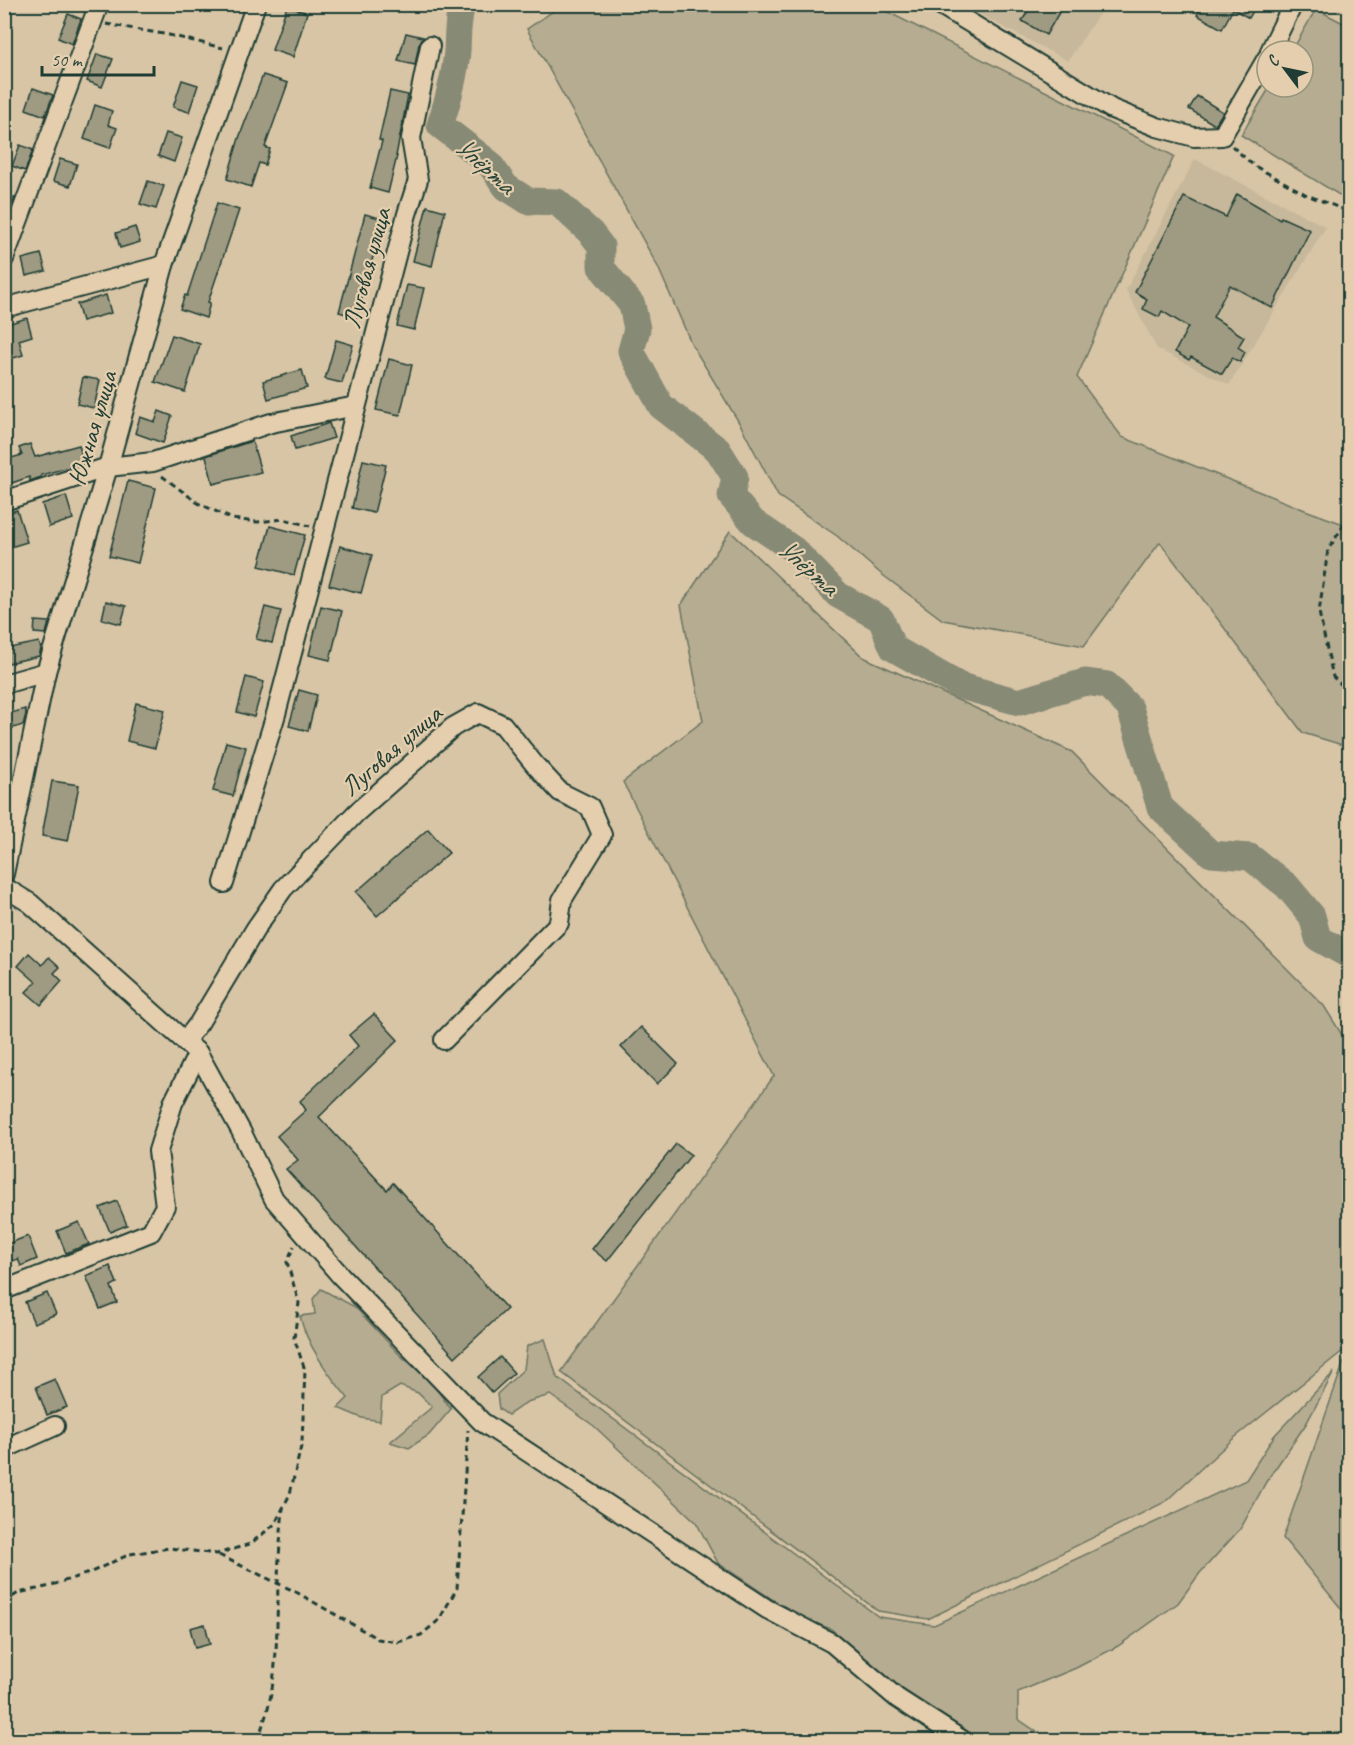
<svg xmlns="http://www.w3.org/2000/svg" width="1354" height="1745" font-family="Caveat,sans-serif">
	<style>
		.built { fill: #c7b89b }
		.green { fill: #b6ac91; stroke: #6a7462; stroke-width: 1.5 }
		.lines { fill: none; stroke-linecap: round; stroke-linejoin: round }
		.river { stroke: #878a74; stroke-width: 27 }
		.building { fill: #9f9b82; stroke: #1f3d34; stroke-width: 1.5 }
		.street-casing { stroke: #1f3d34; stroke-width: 22 }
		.path { stroke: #1f3d34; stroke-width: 3; stroke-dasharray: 6 4.5; stroke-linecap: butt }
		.street { stroke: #e4cead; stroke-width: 18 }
		.labels { text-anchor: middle; stroke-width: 4.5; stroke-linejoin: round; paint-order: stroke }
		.street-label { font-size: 26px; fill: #1f3d34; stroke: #e4cead }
		.water-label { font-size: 27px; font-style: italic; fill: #29453a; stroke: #e4cead }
	</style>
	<rect width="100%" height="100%" fill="#d8c5a6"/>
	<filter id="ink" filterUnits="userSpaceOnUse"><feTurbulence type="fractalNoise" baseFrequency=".0167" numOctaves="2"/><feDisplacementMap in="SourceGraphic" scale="12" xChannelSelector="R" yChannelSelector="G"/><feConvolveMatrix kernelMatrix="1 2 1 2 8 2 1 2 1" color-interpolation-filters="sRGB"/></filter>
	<g filter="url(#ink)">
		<g class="built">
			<polygon points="964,5 1105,5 1068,61 981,15"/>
			<polygon points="1195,159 1326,227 1229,385 1157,349 1126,290"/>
		</g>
		<g class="green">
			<polygon points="562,5 874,5 1174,156 1077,377 1122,437 1305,510 1349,526 1349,747 1303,733 1160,542 1084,646 943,620 880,573 837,536 778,496 740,424 692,345 658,267 527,29"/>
			<polygon points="1316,9 1349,26 1349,201 1241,135 1270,87 1303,87 1303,51 1292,51"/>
			<polygon points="730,531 863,657 1072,752 1324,1006 1349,1046 1349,1346 1233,1439 1165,1502 928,1619 878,1611 561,1372 774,1076 623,782 703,721 681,605"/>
			<path d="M 321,1289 L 355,1307 L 400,1355 L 431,1382 L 451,1409 L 429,1435 L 409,1448 L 390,1442 L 432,1407 L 418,1393 L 400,1386 L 382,1397 L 380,1421 L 362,1418 L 338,1408 L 348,1398 C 330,1377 306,1344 300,1316 L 315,1314 L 313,1299 Z"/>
			<polygon points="545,1339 557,1377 879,1617 934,1625 1246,1480 1274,1436 1334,1372 1306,1424 1266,1482 1241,1528 1200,1573 1178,1603 1118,1646 1076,1668 1018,1692 1018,1719 1049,1740 981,1740 896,1685 831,1629 799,1617 718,1563 696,1522 594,1426 550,1395 527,1402 508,1415 499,1409 497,1394 524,1369 527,1346"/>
			<polygon points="1349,1347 1349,1618 1283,1538"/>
		</g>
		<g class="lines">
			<path class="river" d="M 462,4 C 457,23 458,33 457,51 C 455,77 448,101 440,125 L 489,163 L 506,187 L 528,201 L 557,202 L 591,233 L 601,246 L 601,267 L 632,305 L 637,329 L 631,351 L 661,406 L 718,450 L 735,477 L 731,496 L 753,522 L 794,550 L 838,595 L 881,619 L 893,648 L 960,686 L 1019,702 L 1085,682 L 1107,685 L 1130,708 L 1160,807 L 1211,854 L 1250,857 L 1287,886 L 1312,916 L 1318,938 L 1350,956"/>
		</g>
		<g class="building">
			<polygon points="1032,4 1064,4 1046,35 1022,21"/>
			<polygon points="1203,4 1257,4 1249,18 1233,9 1222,29 1197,15"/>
			<polygon points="287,6 307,13 293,57 272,50"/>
			<polygon points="68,14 81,19 72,44 58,38"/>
			<polygon points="406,33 423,37 419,44 415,65 398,61"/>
			<polygon points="97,54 113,59 102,87 87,81"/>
			<polygon points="263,75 288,83 265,147 270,149 265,165 259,163 251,187 227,179 239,138"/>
			<polygon points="182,80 198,85 189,112 173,107"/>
			<polygon points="33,88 53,95 45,116 26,109"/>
			<polygon points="390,91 408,95 396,156 397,156 388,193 370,188 382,141 379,140"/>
			<polygon points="1197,96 1223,112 1215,125 1189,109"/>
			<polygon points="95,105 112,111 108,125 117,128 110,148 84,139"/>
			<polygon points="166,133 182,138 174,162 158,156"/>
			<polygon points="20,145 33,150 25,171 12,166"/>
			<polygon points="60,159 77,164 70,186 53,181"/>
			<polygon points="148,181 164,186 156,209 140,204"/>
			<polygon points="4,194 15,198 4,225"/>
			<polygon points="1237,194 1280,219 1281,217 1310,230 1272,308 1230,285 1213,317 1244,337 1238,347 1245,352 1240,362 1232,358 1222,374 1191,357 1189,360 1175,352 1188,327 1162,311 1159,317 1143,309 1147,299 1135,292 1184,197 1226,217"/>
			<polygon points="217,203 239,210 208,302 210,303 206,318 180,309 185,295 187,296"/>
			<polygon points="427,206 445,211 432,266 413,261"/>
			<polygon points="365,214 383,219 357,317 339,312"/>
			<polygon points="135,227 140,242 120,248 116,233"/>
			<polygon points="41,254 46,271 26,276 22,259"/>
			<polygon points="407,285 424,288 414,330 397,326"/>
			<polygon points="106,295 111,313 82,321 77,304"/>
			<polygon points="27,318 32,336 19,340 23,355 4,361 4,325"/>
			<polygon points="172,335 200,344 185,392 155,382"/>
			<polygon points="336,340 353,345 342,383 325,379"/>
			<polygon points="389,359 412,365 400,415 376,410"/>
			<polygon points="302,370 307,388 268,399 263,381"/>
			<polygon points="83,377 100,380 94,408 77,404"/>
			<polygon points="159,411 172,416 163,443 135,433 140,417 155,422"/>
			<polygon points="329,423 334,438 295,450 291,436"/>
			<polygon points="252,441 261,472 213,484 206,456"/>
			<polygon points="30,444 35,457 79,445 84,463 41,475 41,477 30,481 29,477 12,483 4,460 22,455 19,448"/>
			<polygon points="363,460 386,465 374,513 352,508"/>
			<polygon points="128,481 156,488 138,563 109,556"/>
			<polygon points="66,496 73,519 49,527 42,504"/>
			<polygon points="17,510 27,542 4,549 4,514"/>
			<polygon points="270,526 305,535 294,575 259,566"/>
			<polygon points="340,546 372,555 361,593 329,585"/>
			<polygon points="106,601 126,606 121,624 102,619"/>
			<polygon points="321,606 342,611 330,660 309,655"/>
			<polygon points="265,607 281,611 272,643 256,639"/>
			<polygon points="35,621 49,622 46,634 34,633"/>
			<polygon points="39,642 41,649 39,656 4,664 4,649"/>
			<polygon points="246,677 264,682 254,717 237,712"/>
			<polygon points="299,690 317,695 308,731 289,726"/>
			<polygon points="136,703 165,710 155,748 127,741"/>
			<polygon points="25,709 26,714 23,725 4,731 4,715"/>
			<polygon points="226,742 246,747 233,796 213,791"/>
			<polygon points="52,781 79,785 68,841 42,836"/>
			<polygon points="428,829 449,853 377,916 356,892"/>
			<polygon points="29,953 42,965 49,957 60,967 54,973 62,981 41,1005 26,992 36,982 18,966"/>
			<polygon points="374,1014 398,1040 319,1117 387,1190 393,1183 507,1309 455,1357 286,1169 298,1160 277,1136 306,1110 300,1101 358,1046 349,1035"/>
			<polygon points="641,1027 678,1064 657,1084 621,1047"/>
			<polygon points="676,1144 691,1155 607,1261 592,1249"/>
			<polygon points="117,1201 127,1225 110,1232 100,1208"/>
			<polygon points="79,1222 89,1244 66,1253 57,1231"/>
			<polygon points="28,1236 37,1259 21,1266 18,1259 12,1261 5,1245"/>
			<polygon points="110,1266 117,1283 111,1286 117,1302 100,1309 86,1276"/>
			<polygon points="47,1293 56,1314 34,1323 25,1302"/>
			<polygon points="500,1357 514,1373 492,1393 478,1377"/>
			<polygon points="55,1379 67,1407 47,1415 36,1387"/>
			<polygon points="205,1624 210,1644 195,1648 190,1628"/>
		</g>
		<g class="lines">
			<defs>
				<g id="street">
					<polyline points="939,4 1112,109 1157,127 1194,137 1222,136 1267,58"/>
					<polyline points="1270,51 1293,4"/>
					<polyline points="4,259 99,4"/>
					<polyline points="4,308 164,265"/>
					<polyline points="4,501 108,467 153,462 271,423 356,406"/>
					<polyline points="4,684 46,672"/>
					<polyline points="4,874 46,672 108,467 164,265 256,4"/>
					<polyline points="224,883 276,714 407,214 418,180 411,138 430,46"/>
					<polyline points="4,887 30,903 198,1053 241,1131 274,1199 341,1276 482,1422 767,1609 832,1643 897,1698 962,1740"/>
					<polyline points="185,1041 199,1023 256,928 283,889 356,813 453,727 478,713 503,725 535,765 560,792 590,807 602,835 562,900 559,923 444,1040"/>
					<polyline points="4,1290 151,1232 165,1206 158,1151 173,1103 198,1053"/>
					<polyline points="4,1449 55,1426"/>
				</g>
			</defs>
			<use href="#street" class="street-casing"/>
			<g class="path">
				<polyline points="106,24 169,35 223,48"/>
				<polyline points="1232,146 1253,165 1307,195 1350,212"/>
				<polyline points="162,476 198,503 232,519 257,522 284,519 310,526"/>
				<polyline points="1350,515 1328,550 1319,612 1333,677 1350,692"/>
				<polyline points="219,1555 296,1592 378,1639 398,1642 421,1635 439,1620 457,1588 468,1430"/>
				<polyline points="4,1603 18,1593 46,1587 89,1573 130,1554 169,1548 217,1554 250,1544 275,1524 290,1494 302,1442 305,1370 294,1338 299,1303 287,1262 294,1246"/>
				<path d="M 257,1740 C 279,1690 276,1640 278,1586 C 278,1560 281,1534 283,1508"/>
			</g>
			<use href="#street" class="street"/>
		</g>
	</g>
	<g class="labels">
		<g class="street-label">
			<text transform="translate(366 268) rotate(-75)" y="9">Луговая улица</text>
			<text transform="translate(92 428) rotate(-74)" y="9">Южная улица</text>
			<text transform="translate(391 750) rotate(-41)" y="9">Луговая улица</text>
		</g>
		<g class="water-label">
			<text transform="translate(485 165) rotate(42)" y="9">Упёрта</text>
			<text transform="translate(808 567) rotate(41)" y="9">Упёрта</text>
		</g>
	</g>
	<rect width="1354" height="1745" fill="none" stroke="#e4cead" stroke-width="24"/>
	<rect x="12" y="12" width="1330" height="1721" fill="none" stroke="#1f3d34" stroke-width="2" filter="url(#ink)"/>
	<g transform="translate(1285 69) rotate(302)"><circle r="28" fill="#e4cead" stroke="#95947d" stroke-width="1.5"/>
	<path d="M0-4.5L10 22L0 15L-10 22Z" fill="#1f3d34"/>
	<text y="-9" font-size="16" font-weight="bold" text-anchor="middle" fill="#1f3d34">С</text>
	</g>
	<path d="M42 66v9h112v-9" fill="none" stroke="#1f3d34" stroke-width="3"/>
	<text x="51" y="66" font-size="18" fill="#1f3d34" stroke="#e4cead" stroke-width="4.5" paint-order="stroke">50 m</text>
</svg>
